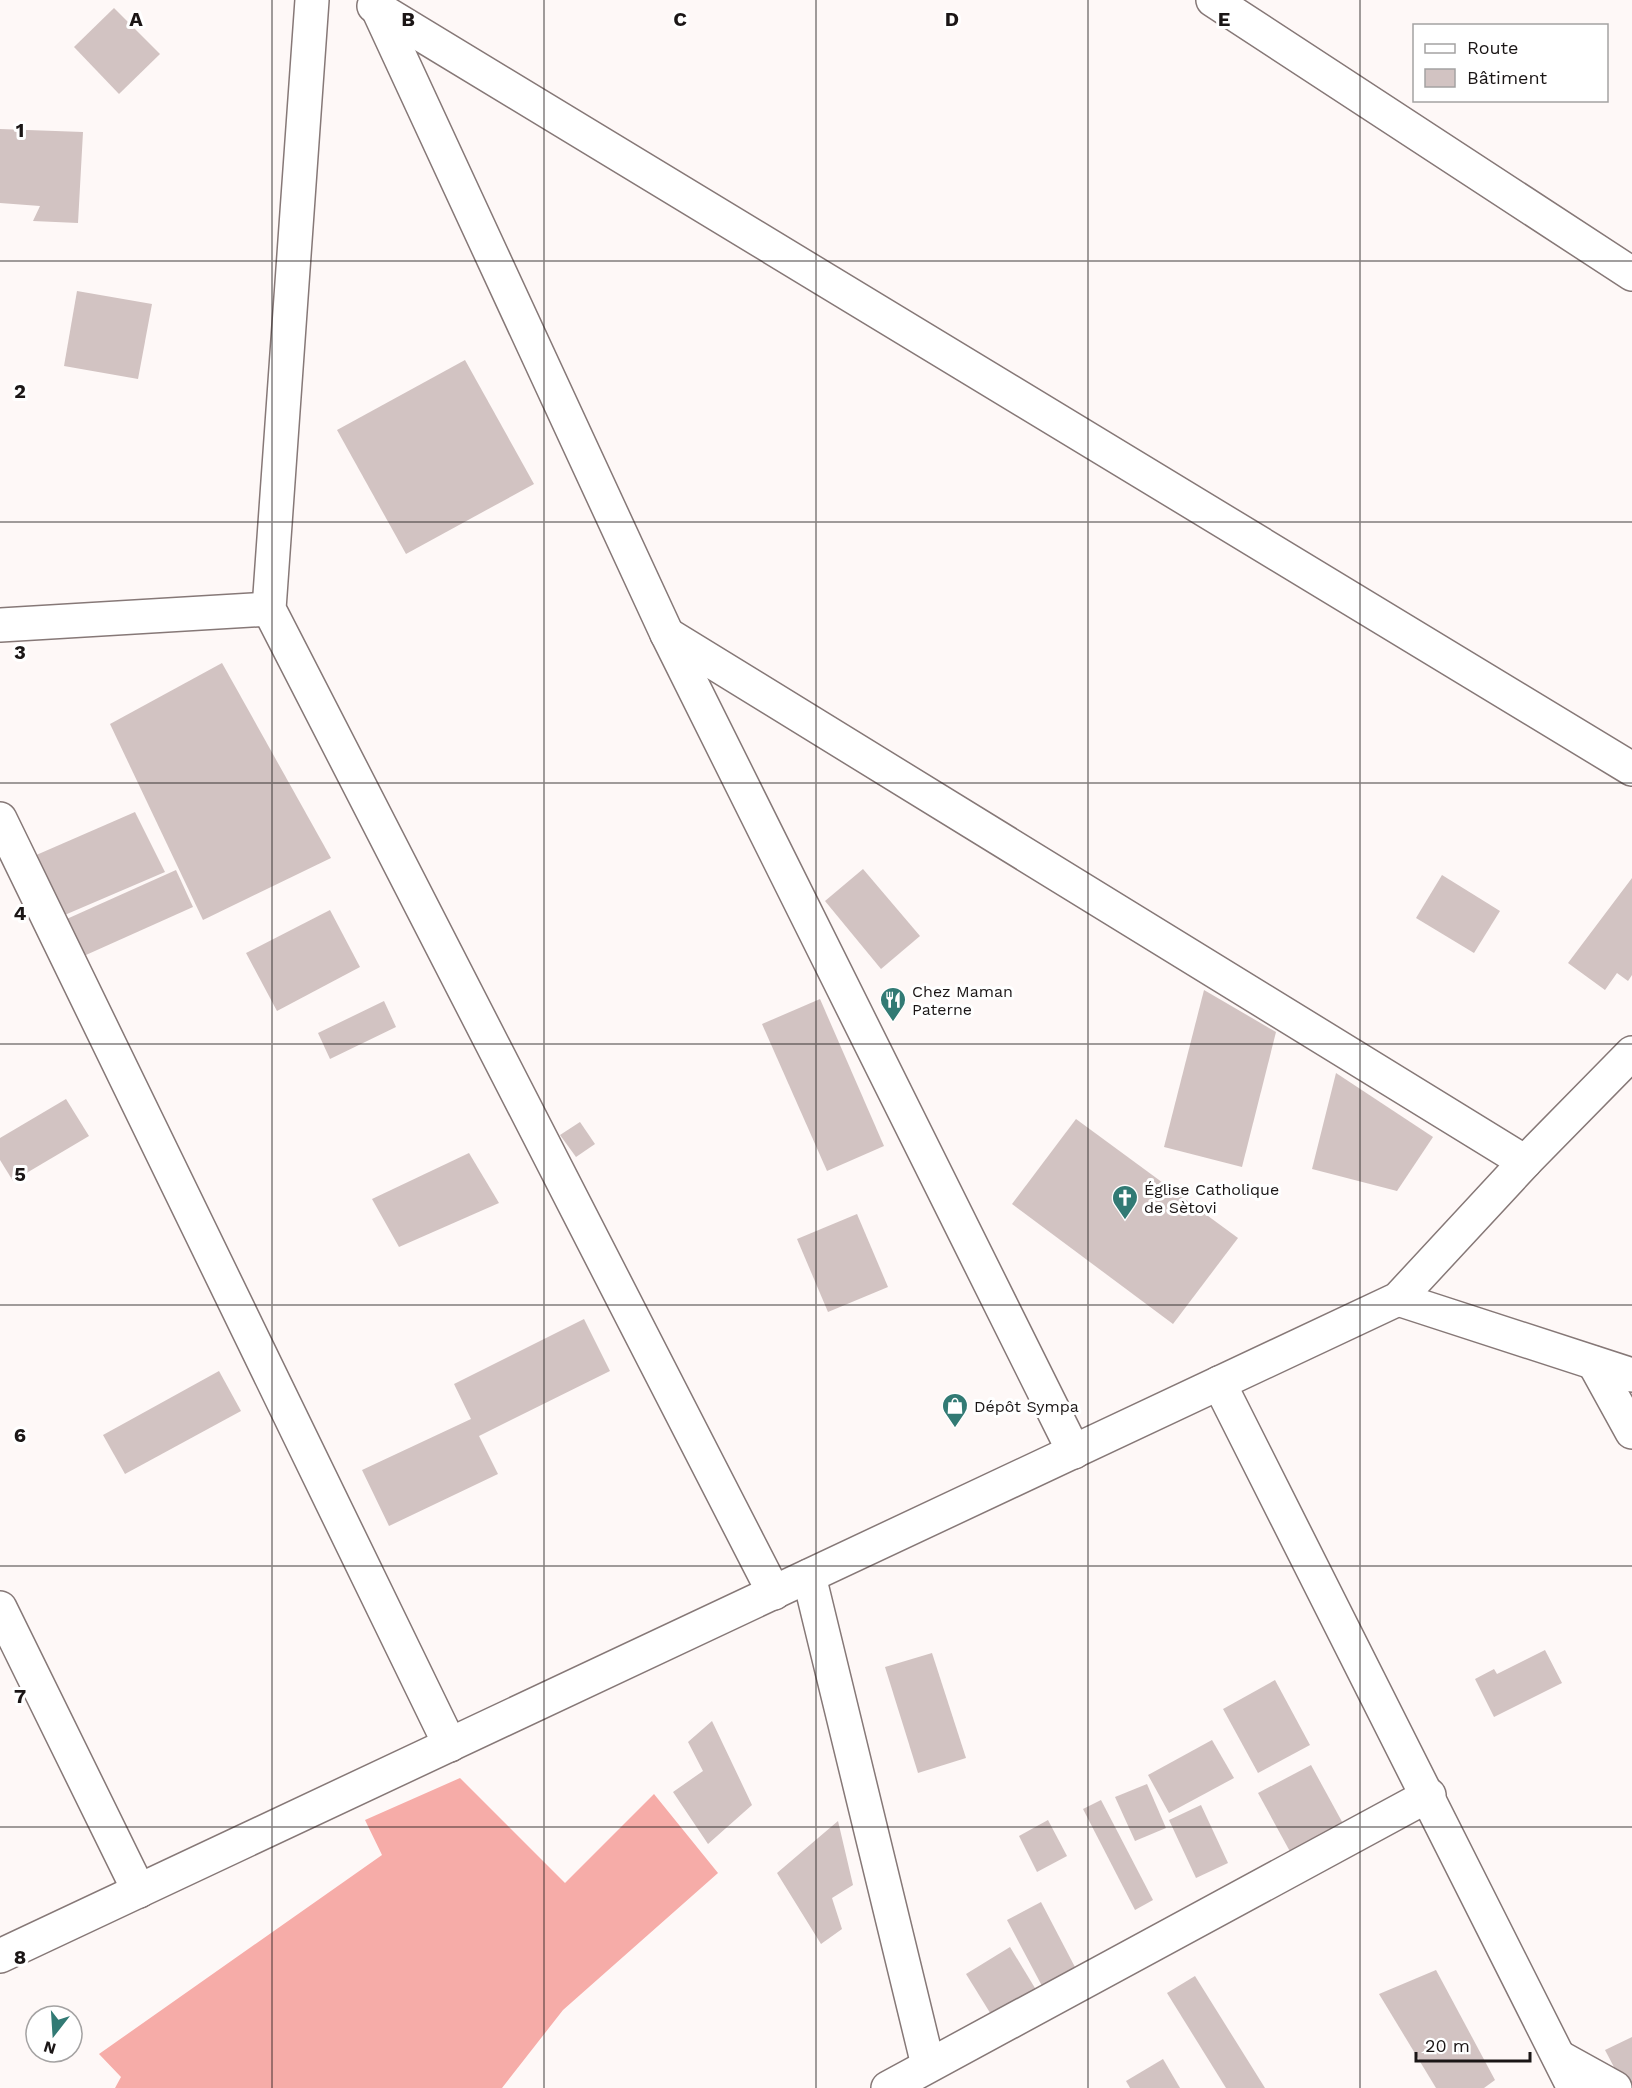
<svg xmlns="http://www.w3.org/2000/svg" width="1632" height="2088" font-family="'Work Sans',sans-serif">
	<style>
		.forest { fill: #f6aca8 }
		.building { fill: #d2c3c2 }
		.lines { fill: none; stroke-linecap: round; stroke-linejoin: round }
		.street-casing { stroke: #867877; stroke-width: 36 }
		.street { stroke: #fff; stroke-width: 33 }
		.grid { fill: none; stroke: #1b1616; stroke-width: 1.5; stroke-opacity: 0.55 }
		.labels { text-anchor: middle; stroke-width: 6; stroke-linejoin: round; paint-order: stroke }
		.poi-label { font-size: 16px; fill: #1b1616; stroke: #fff; text-anchor: start }
		.grid-label { font-size: 20px; text-anchor: middle; font-weight: bold; fill: #1b1616; stroke: #fff; stroke-width: 6; stroke-linejoin: round; paint-order: stroke }
	</style>
	<rect width="100%" height="100%" fill="#fef8f7"/>
	<polygon class="forest" points="460,1778 565,1883 654,1794 718,1873 563,2010 502,2088 115,2088 121,2077 99,2054 382,1855 365,1820"/>
	<g class="building">
		<polygon points="114,8 160,54 119,94 74,47"/>
		<polygon points="0,129 83,132 78,223 33,221 40,206 0,203"/>
		<polygon points="77,291 152,304 138,379 64,366"/>
		<polygon points="465,360 534,484 406,554 337,430"/>
		<polygon points="222,663 331,858 203,920 110,724"/>
		<polygon points="135,812 165,872 60,917 34,856"/>
		<polygon points="863,869 920,936 881,969 825,901"/>
		<polygon points="176,870 193,907 77,959 60,922"/>
		<polygon points="1442,875 1500,911 1474,953 1416,918"/>
		<polygon points="1632,878 1632,975 1628,981 1617,973 1605,990 1568,963"/>
		<polygon points="330,910 360,967 277,1011 246,953"/>
		<polygon points="1204,990 1276,1032 1242,1167 1164,1147"/>
		<polygon points="820,999 884,1146 827,1171 762,1024"/>
		<polygon points="384,1001 396,1027 330,1059 318,1033"/>
		<polygon points="1336,1073 1433,1137 1397,1191 1312,1169"/>
		<polygon points="66,1099 89,1136 13,1181 0,1160 0,1138"/>
		<polygon points="1076,1119 1238,1238 1173,1324 1012,1204"/>
		<polygon points="580,1122 595,1144 576,1157 560,1135"/>
		<polygon points="469,1153 499,1203 399,1247 372,1199"/>
		<polygon points="857,1214 888,1287 828,1312 797,1239"/>
		<polygon points="584,1319 610,1371 479,1436 498,1474 389,1526 362,1470 471,1419 454,1384"/>
		<polygon points="219,1371 241,1411 125,1474 103,1435"/>
		<polygon points="1545,1650 1562,1683 1494,1717 1475,1679 1494,1669 1497,1674"/>
		<polygon points="932,1653 966,1758 918,1773 885,1667"/>
		<polygon points="1275,1680 1310,1745 1258,1773 1223,1709"/>
		<polygon points="712,1721 752,1805 708,1844 673,1792 703,1771 688,1742"/>
		<polygon points="1212,1740 1234,1778 1169,1813 1148,1775"/>
		<polygon points="1311,1765 1346,1829 1293,1857 1258,1793"/>
		<polygon points="1147,1784 1166,1828 1135,1841 1115,1797"/>
		<polygon points="1101,1800 1153,1900 1135,1910 1083,1809"/>
		<polygon points="1201,1805 1228,1863 1196,1878 1169,1820"/>
		<polygon points="1048,1820 1067,1856 1037,1872 1019,1836"/>
		<polygon points="838,1821 853,1885 832,1898 842,1929 821,1944 777,1873"/>
		<polygon points="1041,1902 1076,1969 1042,1986 1007,1920"/>
		<polygon points="1010,1947 1041,1998 997,2024 966,1974"/>
		<polygon points="1436,1970 1495,2080 1484,2088 1436,2088 1379,1994"/>
		<polygon points="1195,1976 1265,2088 1226,2088 1167,1993"/>
		<polygon points="1632,2037 1632,2088 1625,2088 1605,2050"/>
		<polygon points="1163,2059 1180,2088 1130,2088 1126,2081"/>
	</g>
	<g class="lines">
		<defs>
			<g id="street">
				<polyline points="312,0 269,609 774,1593"/>
				<polyline points="1213,0 1632,274"/>
				<polyline points="374,6 1632,769"/>
				<polyline points="377,7 667,634 1074,1452"/>
				<polyline points="0,625 269,609"/>
				<polyline points="667,634 1525,1162"/>
				<polyline points="0,819 450,1745"/>
				<polyline points="1398,1299 1632,1375"/>
				<polyline points="1594,1363 1632,1432"/>
				<polyline points="1219,1383 1574,2088"/>
				<polyline points="809,1576 928,2065"/>
				<polyline points="0,1608 139,1891"/>
				<polyline points="0,1956 1398,1299 1525,1162 1632,1053"/>
				<polyline points="1559,2057 1615,2088"/>
				<polyline points="888,2088 1429,1795"/>
			</g>
		</defs>
		<use href="#street" class="street-casing"/>
		<use href="#street" class="street"/>
	</g>
	<path class="grid" d="M 272,0 L 272,2088M 544,0 L 544,2088M 816,0 L 816,2088M 1088,0 L 1088,2088M 1360,0 L 1360,2088M 0,261 L 1632,261M 0,522 L 1632,522M 0,783 L 1632,783M 0,1044 L 1632,1044M 0,1305 L 1632,1305M 0,1566 L 1632,1566M 0,1827 L 1632,1827"/>
	<defs>
		<symbol id="restaurant-pin" viewBox="-11 -11 22 30"><path d="M0 17L-7.5 6A9.5 9.5 0 1 1 7.5 6Z" fill="#327a74" stroke="#fff"/><path d="M-5-6h1v4h1v-4h1v4h1v-4h1v5L-1.5 .5V6h-2V.5L-5-1ZM5-6V6H3V1.5H1.5Q1.5-4 5-6Z" fill="#fff"/></symbol>
		<symbol id="church-pin" viewBox="-11 -11 22 30"><path d="M0 17L-7.5 6A9.5 9.5 0 1 1 7.5 6Z" fill="#327a74" stroke="#fff"/><path d="M-1.2-6h2.4v3.5h3.3v2.4h-3.3V6h-2.4V-.1h-3.3v-2.4h3.3Z" fill="#fff"/></symbol>
		<symbol id="shop-pin" viewBox="-11 -11 22 30"><path d="M0 17L-7.5 6A9.5 9.5 0 1 1 7.5 6Z" fill="#327a74" stroke="#fff"/><path d="M-5-2.5h2.3a2.7 3.5 0 0 1 5.4 0H5L5.5 6h-11ZM-1.5-2.5h3a1.5 2.3 0 0 0-3 0Z" fill="#fff"/></symbol>
	</defs>
	<g fill-rule="evenodd">
		<use href="#restaurant-pin" x="878" y="985" width="30" height="40"/>
		<use href="#church-pin" x="1110" y="1183" width="30" height="40"/>
		<use href="#shop-pin" x="940" y="1391" width="30" height="40"/>
	</g>
	<g class="labels">
		<g class="poi-label">
			<text x="912" y="997">Chez Maman<tspan x="912" dy="18">Paterne</tspan></text>
			<text x="1144" y="1195">Église Catholique<tspan x="1144" dy="18">de Sètovi</tspan></text>
			<text x="974" y="1412">Dépôt Sympa</text>
		</g>
	</g>
	<g class="grid-label">
		<text x="136" y="26">A</text>
		<text x="408" y="26">B</text>
		<text x="680" y="26">C</text>
		<text x="952" y="26">D</text>
		<text x="1224" y="26">E</text>
		<text x="20" y="137">1</text>
		<text x="20" y="398">2</text>
		<text x="20" y="659">3</text>
		<text x="20" y="920">4</text>
		<text x="20" y="1181">5</text>
		<text x="20" y="1442">6</text>
		<text x="20" y="1703">7</text>
		<text x="20" y="1964">8</text>
	</g>
	<rect x="1413" y="24" width="195" height="78" fill="#ffffff" stroke="#a4a2a2" stroke-width="1.5"/>
	<rect x="1425" y="44" width="30" height="9" fill="#ffffff" stroke="#a4a2a2" stroke-width="1.5"/>
	<text x="1467" y="54" font-size="18" fill="#1b1616">Route</text>
	<rect x="1425" y="69" width="30" height="18" fill="#d2c3c2" stroke="#a4a2a2" stroke-width="1.5"/>
	<text x="1467" y="84" font-size="18" fill="#1b1616">Bâtiment</text>
	<g transform="translate(54 2034) rotate(197)"><circle r="28" fill="#ffffff" stroke="#a4a2a2" stroke-width="1.5"/>
	<path d="M0-4.5L10 22L0 15L-10 22Z" fill="#327a74"/>
	<text y="-9" font-size="16" font-weight="bold" text-anchor="middle" fill="#1b1616">N</text>
	</g>
	<path d="M1416 2052v9h114v-9" fill="none" stroke="#1b1616" stroke-width="3"/>
	<text x="1425" y="2052" font-size="18" fill="#1b1616" stroke="#ffffff" stroke-width="4.5" paint-order="stroke">20 m</text>
</svg>
